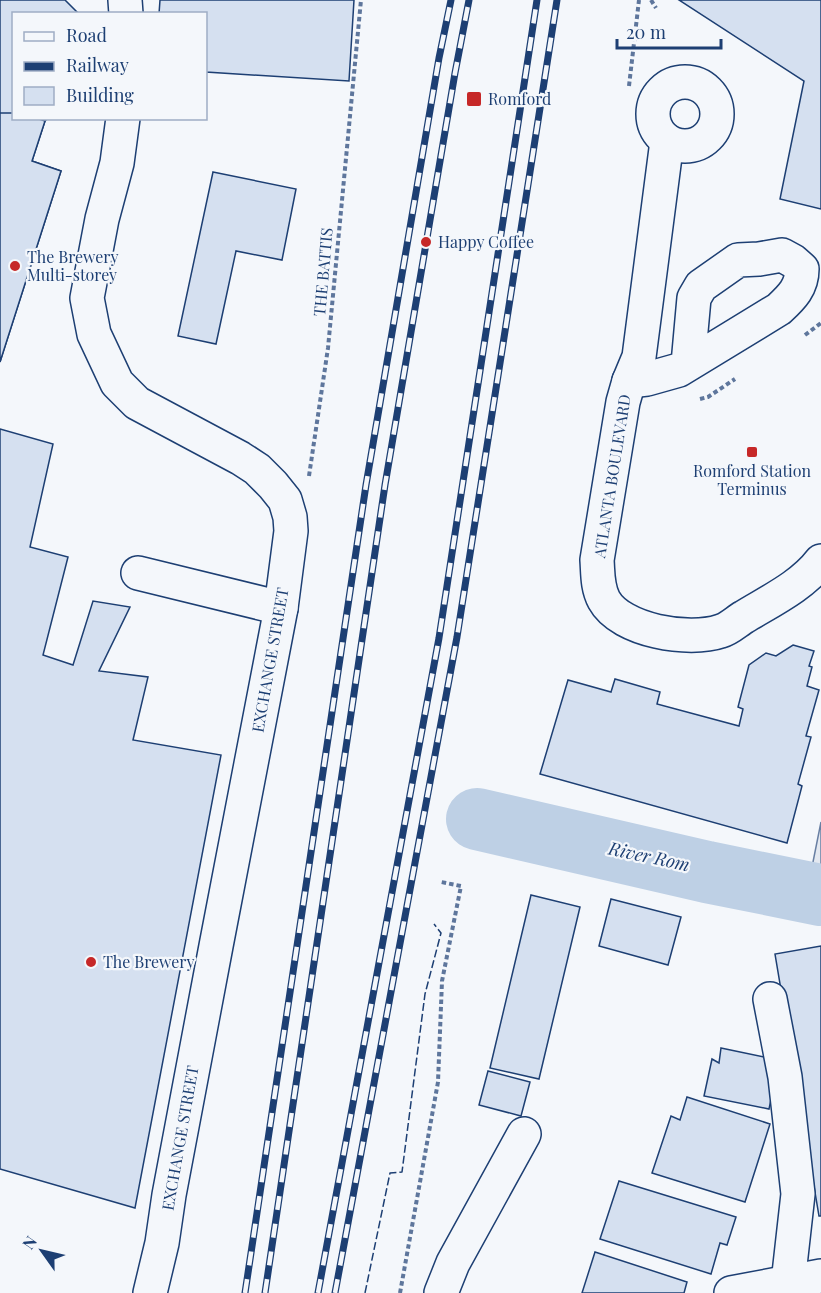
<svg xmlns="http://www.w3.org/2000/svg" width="821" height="1293" font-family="'Playfair Display',serif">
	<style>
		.parking { fill: #e3e8f0; stroke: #687fa3; stroke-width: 1.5 }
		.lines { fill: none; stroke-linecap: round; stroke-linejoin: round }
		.river { stroke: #bed0e5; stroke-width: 62 }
		.building { fill: #d5e0f0; stroke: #1d3f73; stroke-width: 1.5 }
		.minor-casing { stroke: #1d3f73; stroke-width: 36 }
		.path { stroke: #5e769c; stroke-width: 4; stroke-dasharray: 4.5 3; stroke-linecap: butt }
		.minor { stroke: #f4f7fb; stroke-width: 33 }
		.rail-casing { stroke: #1d3f73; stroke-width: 7 }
		.rail { stroke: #f4f7fb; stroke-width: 4.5; stroke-dasharray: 14; stroke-linecap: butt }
		.fence { stroke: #1d3f73; stroke-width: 1.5; stroke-dasharray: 8 3; stroke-linecap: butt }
		.poi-dot { fill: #c62828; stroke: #f4f7fb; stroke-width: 2 }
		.labels { text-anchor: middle; stroke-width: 4.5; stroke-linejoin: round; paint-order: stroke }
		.poi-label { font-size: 16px; fill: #1d3f73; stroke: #f4f7fb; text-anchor: start }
		.street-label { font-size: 16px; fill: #1d3f73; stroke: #f4f7fb }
		.water-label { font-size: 18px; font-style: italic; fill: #1d3f73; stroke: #f4f7fb }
	</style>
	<rect width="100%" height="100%" fill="#f4f7fb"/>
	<polygon class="parking" points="821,822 821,874 811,872"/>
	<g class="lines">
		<polyline class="river" points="477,819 707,872 821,895"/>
	</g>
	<g class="building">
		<polygon points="0,0 65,0 79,14 14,14 14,118 48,118 45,121 32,161 61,171 0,362"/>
		<polygon points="160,0 354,0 349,81 206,72 206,14 159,14"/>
		<polygon points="679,0 821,0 821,209 780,199 804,81"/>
		<polygon points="0,113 14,113 14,118 36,118 45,121 32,161 61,171 0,362"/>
		<polygon points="213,172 296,189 282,260 236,251 216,344 178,336"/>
		<polygon points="0,429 53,444 30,547 68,557 43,655 73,665 93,601 130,607 99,671 148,677 133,740 221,755 135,1208 0,1169"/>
		<polygon points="793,645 814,651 809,666 812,667 807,686 819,690 806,736 811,737 798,784 802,786 787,843 540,774 568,680 611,692 615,679 660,692 657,704 739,726 743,709 738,707 749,665 766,653 776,656"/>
		<polygon points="531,895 580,907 539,1079 490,1068"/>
		<polygon points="611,899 681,917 668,965 599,946"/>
		<polygon points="821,946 821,1216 819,1216 775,954"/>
		<polygon points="721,1048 774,1059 776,1076 769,1109 704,1096 712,1059 719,1063"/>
		<polygon points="488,1071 530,1082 521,1116 479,1105"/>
		<polygon points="687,1097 770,1124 745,1202 652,1173 671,1116 680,1120"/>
		<polygon points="619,1181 736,1217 727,1245 720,1243 711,1274 600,1239"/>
		<polygon points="595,1252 687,1282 684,1293 582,1293"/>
	</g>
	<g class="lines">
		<defs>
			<g id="minor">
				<polyline points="125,0 126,14"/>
				<circle cx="685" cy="114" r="32"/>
				<polyline points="123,118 117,163 102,219 87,298 94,334 117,383 137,403 240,458 257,469 273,485 285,500 290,517 291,531 281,608 216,946 169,1195 162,1243 150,1293"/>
				<path d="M 667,141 L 639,357 L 629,381 L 623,402 L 597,560 C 598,573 597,587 604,600 C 621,631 689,642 721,631 C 729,629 737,621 744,617 C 770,601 802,586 821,561"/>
				<path d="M 629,381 L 647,379 L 679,370 L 779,309 C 792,297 802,287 802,269 L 793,261 L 782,255 L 759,259 L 738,260 L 701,286 L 694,298 L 688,364"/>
				<polyline points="138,573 281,608"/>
				<polyline points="770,999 785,1077 798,1194 788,1283"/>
				<polyline points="441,1293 453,1263 524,1134"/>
				<polyline points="731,1293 821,1276"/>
			</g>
		</defs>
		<use href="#minor" class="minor-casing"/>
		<g class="path">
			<polyline points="651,0 656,8"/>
			<polyline points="629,86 639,0"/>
			<polyline points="805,335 821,323"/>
			<polyline points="700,399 708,397 735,379"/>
			<polyline points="309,476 328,348 361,0"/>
			<polyline points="400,1293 438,1082 442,981 461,886 441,882"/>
		</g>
		<use href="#minor" class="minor"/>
		<defs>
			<g id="rail">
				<polyline points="245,1293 366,485 439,58 451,0"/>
				<polyline points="265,1293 385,485 455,73 469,0"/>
				<polyline points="318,1293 439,638 537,0"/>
				<polyline points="335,1293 457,637 557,0"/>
			</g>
		</defs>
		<use href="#rail" class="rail-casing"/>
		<use href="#rail" class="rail"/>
		<polyline class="fence" points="365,1293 390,1173 402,1172 425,994 441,933 434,924"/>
	</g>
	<g class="poi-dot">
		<rect x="466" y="91" width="16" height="16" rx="3"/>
		<circle cx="426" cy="242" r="6"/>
		<circle cx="15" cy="266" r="6"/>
		<rect x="746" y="446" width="12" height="12" rx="3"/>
		<circle cx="91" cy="962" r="6"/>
	</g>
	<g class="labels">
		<g class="poi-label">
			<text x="488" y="105">Romford</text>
			<text x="438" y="248">Happy Coffee</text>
			<text x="27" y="263">The Brewery<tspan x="27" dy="18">Multi-storey</tspan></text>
			<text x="752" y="477" text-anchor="middle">Romford Station<tspan x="752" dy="18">Terminus</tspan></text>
			<text x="103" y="968">The Brewery</text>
		</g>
		<g class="street-label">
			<text transform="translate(323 272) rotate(-85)" y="6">THE BATTIS</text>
			<text transform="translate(612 476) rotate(-81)" y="6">ATLANTA BOULEVARD</text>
			<text transform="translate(270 660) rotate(-80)" y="6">EXCHANGE STREET</text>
			<text transform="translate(180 1138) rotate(-80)" y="6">EXCHANGE STREET</text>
		</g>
		<g class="water-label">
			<text transform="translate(649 857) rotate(12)" y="6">River Rom</text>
		</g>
	</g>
	<rect x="12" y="12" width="195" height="108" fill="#f4f7fb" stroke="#9eadc5" stroke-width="1.5"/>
	<rect x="24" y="32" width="30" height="9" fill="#f4f7fb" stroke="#9eadc5" stroke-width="1.5"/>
	<text x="66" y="42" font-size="18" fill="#1d3f73">Road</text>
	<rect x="24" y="62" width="30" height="9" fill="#1d3f73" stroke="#9eadc5" stroke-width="1.5"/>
	<text x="66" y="72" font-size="18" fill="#1d3f73">Railway</text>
	<rect x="24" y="87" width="30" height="18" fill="#d5e0f0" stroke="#9eadc5" stroke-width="1.5"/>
	<text x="66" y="102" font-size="18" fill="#1d3f73">Building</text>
	<g transform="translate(42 1251) rotate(304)" stroke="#f4f7fb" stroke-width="4.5" paint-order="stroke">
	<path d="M0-4.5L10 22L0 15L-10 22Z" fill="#1d3f73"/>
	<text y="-9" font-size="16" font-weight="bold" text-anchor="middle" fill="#1d3f73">N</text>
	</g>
	<path d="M617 39v9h104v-9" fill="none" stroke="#1d3f73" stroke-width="3"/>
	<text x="626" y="39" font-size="18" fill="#1d3f73" stroke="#f4f7fb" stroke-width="4.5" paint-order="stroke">20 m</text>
</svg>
